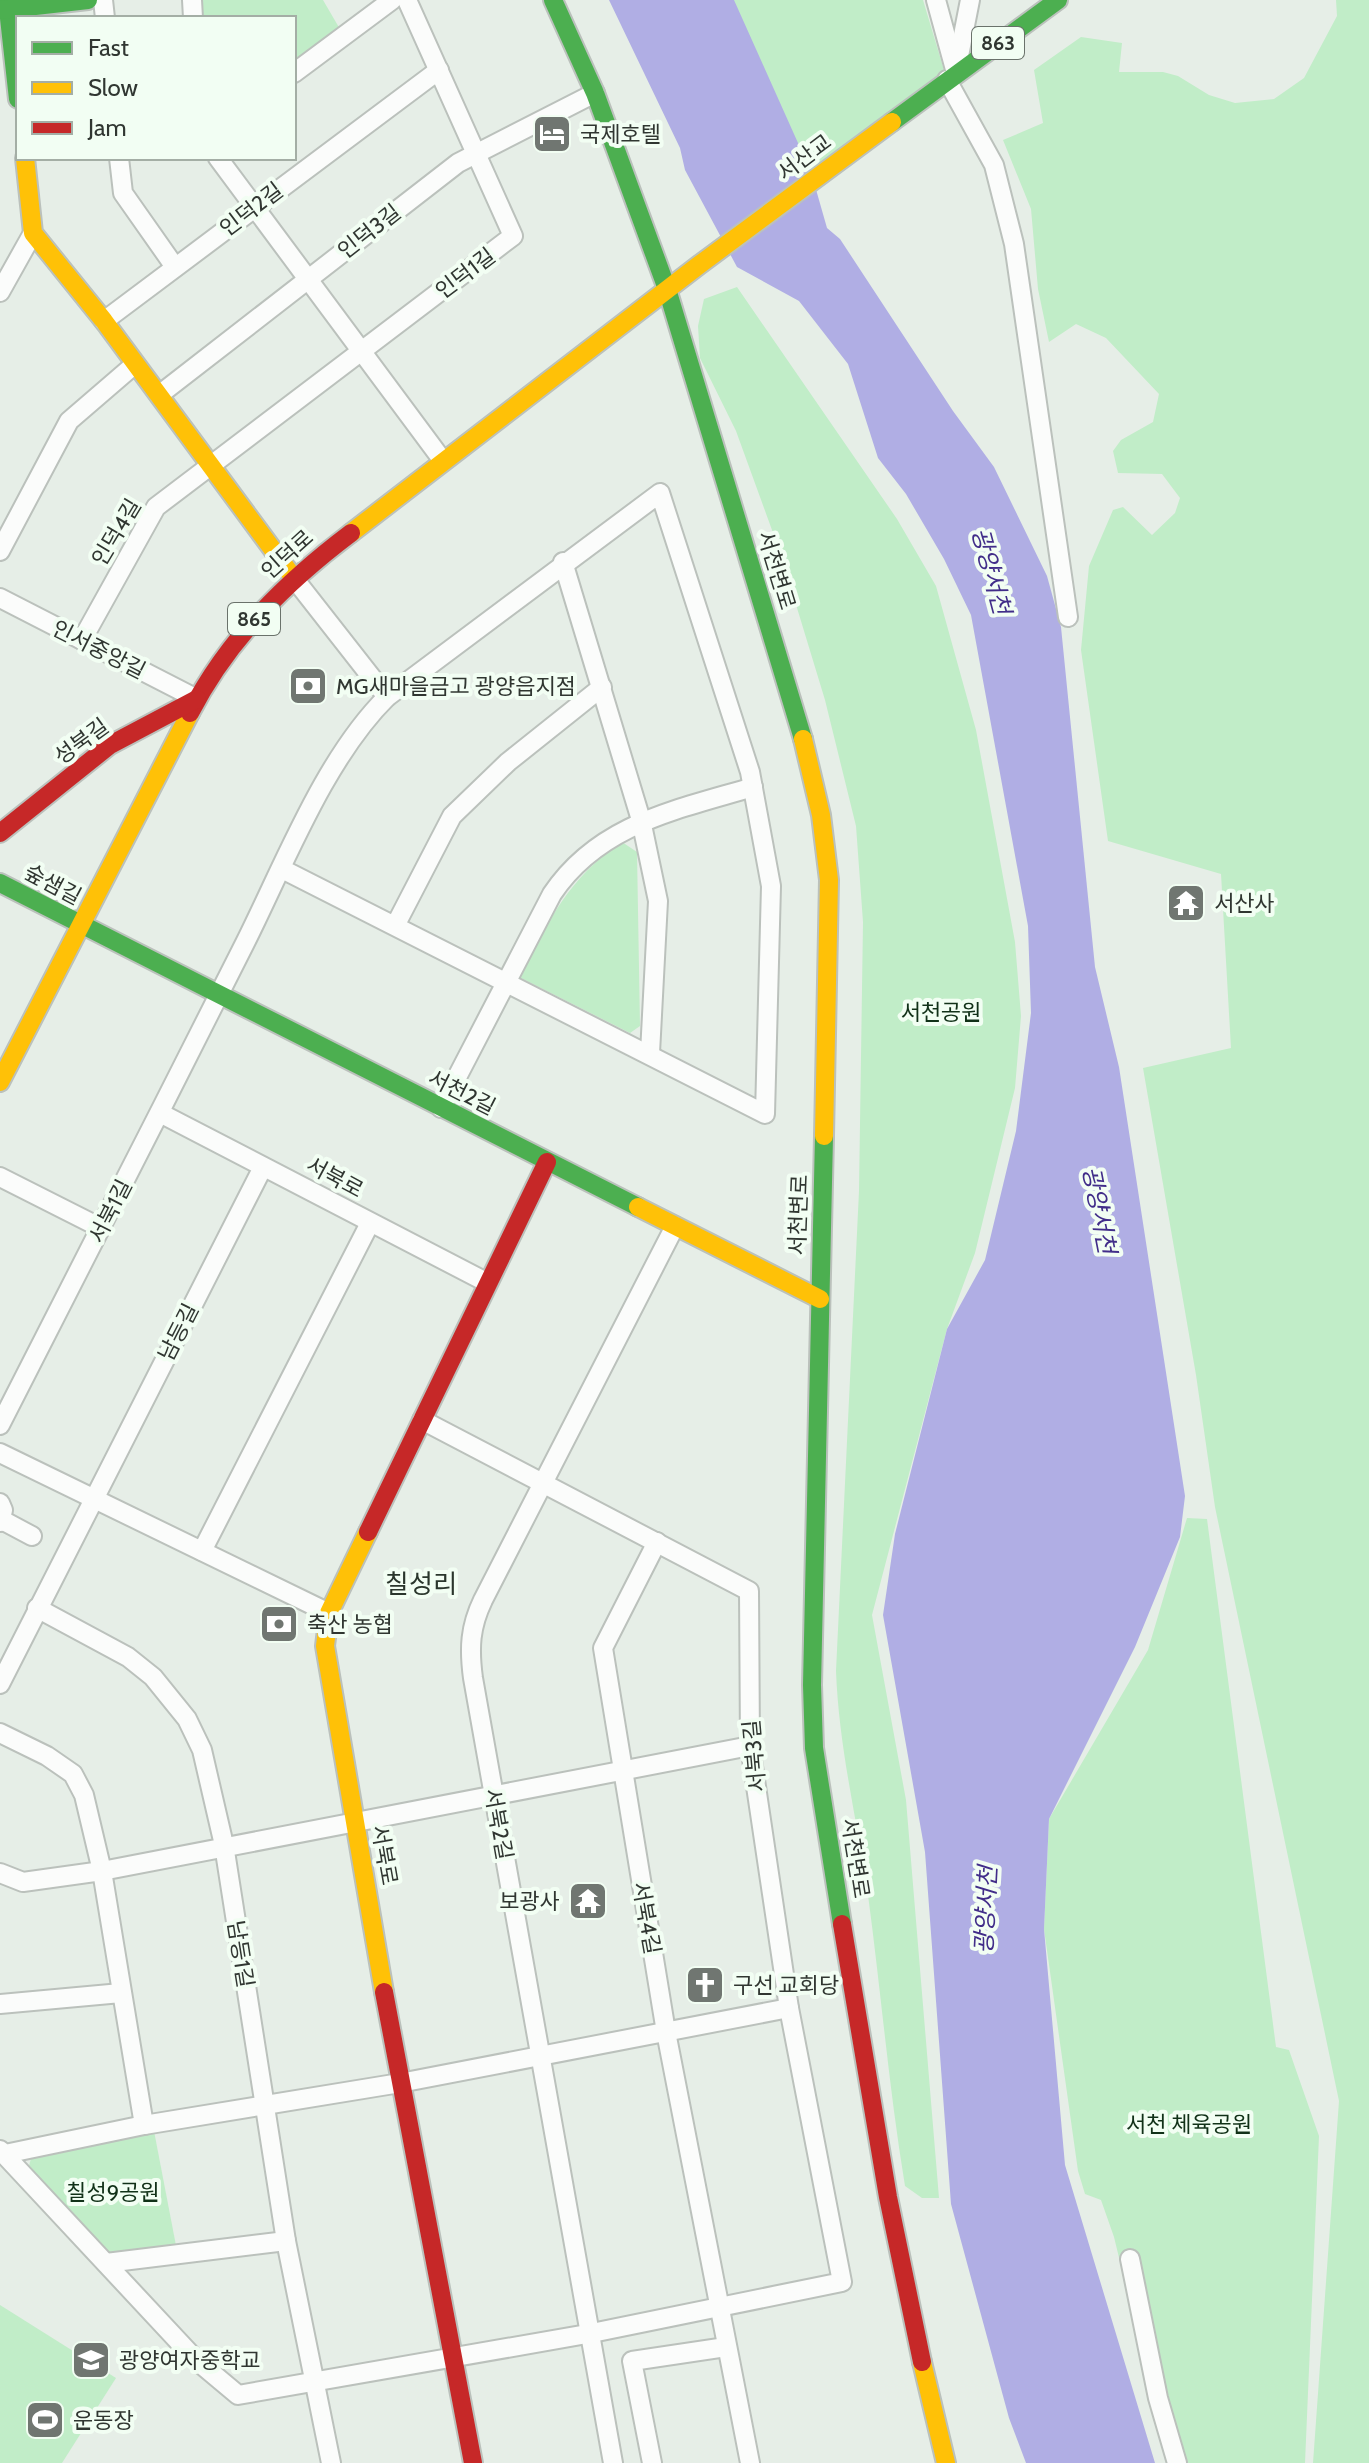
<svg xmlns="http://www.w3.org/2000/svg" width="1369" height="2463" font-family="Cabin,'Noto Sans KR',sans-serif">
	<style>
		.green { fill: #c1edc8 }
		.water { fill: #b0aee4 }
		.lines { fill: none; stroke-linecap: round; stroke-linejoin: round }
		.street-casing { stroke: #bbc1bc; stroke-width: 22 }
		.fast-casing { stroke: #bbc1bc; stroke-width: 22 }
		.slow-casing { stroke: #bbc1bc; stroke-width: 22 }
		.jam-casing { stroke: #bbc1bc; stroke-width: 22 }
		.street { stroke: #fbfcfb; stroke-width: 18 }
		.fast { stroke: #4caf50; stroke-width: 18 }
		.slow { stroke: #ffc107; stroke-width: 18 }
		.jam { stroke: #c62828; stroke-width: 18 }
		.labels { text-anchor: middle; stroke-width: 8; stroke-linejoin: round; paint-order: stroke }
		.shield { fill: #f2fef3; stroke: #6a726b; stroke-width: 2 }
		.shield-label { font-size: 20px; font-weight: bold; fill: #303631 }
		.poi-label { font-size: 22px; fill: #303631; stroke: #f2fef3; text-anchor: start }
		.street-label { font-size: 22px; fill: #303631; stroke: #f2fef3 }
		.park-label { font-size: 22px; fill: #113118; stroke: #f2fef3 }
		.water-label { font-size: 24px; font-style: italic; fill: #412d89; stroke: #f2fef3 }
		.quarter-label { font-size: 26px; fill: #2a362c; stroke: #f2fef3 }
	</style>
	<rect width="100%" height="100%" fill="#e6eee7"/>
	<g class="green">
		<polygon points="192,0 323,0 344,36 294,73 294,18 193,18"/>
		<polygon points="730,0 923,0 947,80 811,172"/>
		<polygon points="1336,0 1369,0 1369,2463 1313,2463 1339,2101 1215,1507 1196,1375 1143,1068 1231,1048 1221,874 1108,841 1081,650 1089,566 1113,510 1123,507 1152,535 1175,513 1180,498 1162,474 1118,473 1113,451 1121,440 1153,422 1159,394 1106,338 1076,324 1049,342 1038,289 1031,209 1003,140 1043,123 1034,70 1081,37 1122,43 1119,72 1163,72 1178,76 1209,95 1235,103 1274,99 1304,78 1337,16"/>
		<path d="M 737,287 L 897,519 L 936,586 L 976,730 L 1015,942 L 1021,1016 L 1015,1088 L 975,1253 L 947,1329 L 872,1615 L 906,1800 L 939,2198 L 922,2198 L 905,2186 C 889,2089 881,1992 868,1895 C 857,1819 839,1749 836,1671 L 859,1191 L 863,922 L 856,826 L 825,700 L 780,552 L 736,431 L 700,358 L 698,326 L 704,299 Z"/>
		<path d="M 622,842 L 637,852 L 640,1026 L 630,1033 L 519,977 C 547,923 570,876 622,842 Z"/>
		<polygon points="1187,1518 1207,1519 1276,2047 1289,2050 1319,2136 1305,2463 1169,2463 1114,2237 1101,2200 1085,2194 1078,2171 1044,1929 1049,1819 1148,1650"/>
		<polygon points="154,2131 178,2256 112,2265 26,2177 33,2151"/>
		<polygon points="0,2305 116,2378 62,2463 0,2463"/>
	</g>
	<polygon class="water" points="609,0 734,0 811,172 827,228 840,239 953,411 994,467 1047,576 1061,627 1095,967 1119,1067 1185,1496 1180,1537 1135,1647 1049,1819 1044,1929 1065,2165 1155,2463 1026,2463 1009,2418 951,2204 925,1852 883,1615 895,1534 947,1329 985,1260 1016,1131 1031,1013 1028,926 971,615 944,559 906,494 878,458 848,364 799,301 737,267 685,170 680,148"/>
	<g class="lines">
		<defs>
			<g id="street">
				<polyline points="103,0 105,18"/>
				<polyline points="192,0 193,18"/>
				<polyline points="936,0 956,73"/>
				<polyline points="957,66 970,0"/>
				<polyline points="294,73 392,0"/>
				<polyline points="947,80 994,165 1014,244 1068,617"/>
				<polyline points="119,158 123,193 175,267"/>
				<polyline points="218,158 443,461"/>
				<polyline points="0,292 33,233"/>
				<polyline points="104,321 439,70"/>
				<polyline points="159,395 458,163 595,93"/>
				<polyline points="0,551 69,421 134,365"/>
				<polyline points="563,562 641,820 658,901 650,1053"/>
				<polyline points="293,577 387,697"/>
				<polyline points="0,598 197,699"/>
				<polyline points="82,640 156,507 513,236 407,0"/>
				<polyline points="396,924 452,816 508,762 602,687"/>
				<path d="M 441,1108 L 552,894 C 599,824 676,810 753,787"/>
				<polyline points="160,1113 488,1283"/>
				<polyline points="0,1177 101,1228"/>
				<path d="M 0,1425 C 82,1265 164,1104 245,943 C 285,863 325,758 387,697 L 660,493 L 750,772 L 771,886 L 765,1114 L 282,869"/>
				<polyline points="0,1453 329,1613"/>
				<polyline points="0,1503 3,1510 0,1522"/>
				<polyline points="2,1520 32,1536"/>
				<polyline points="657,1542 603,1648 666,2032 750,2463"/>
				<polyline points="202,1551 370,1223"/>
				<polyline points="37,1608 128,1657 153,1677 187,1719 202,1750 224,1845 286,2241 331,2463"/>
				<polyline points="0,1684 263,1167"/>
				<polyline points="0,1733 47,1756 73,1774 84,1795 102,1871 144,2125"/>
				<polyline points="0,1873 23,1882 102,1871 750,1746"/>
				<polyline points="0,2004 121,1993"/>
				<polyline points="0,2150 195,2359 238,2395 587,2334 842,2282 789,2008 750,1746 749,1591 422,1420"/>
				<polyline points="5,2154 144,2125 400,2083 789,2008"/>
				<polyline points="1130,2259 1158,2398 1177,2463"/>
				<polyline points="106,2263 286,2241"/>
				<path d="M 613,2463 L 473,1678 C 469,1648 470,1627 483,1600 L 675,1226"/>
				<polyline points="652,2463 632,2361 726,2347"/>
			</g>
			<g id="fast">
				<polyline points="7,0 18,99"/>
				<polyline points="553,0 595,93 667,289 803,739"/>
				<polyline points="0,10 88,0"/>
				<polyline points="892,122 1058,0"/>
				<polyline points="0,883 638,1207"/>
				<polyline points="824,1136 812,1685 814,1748 842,1924"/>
			</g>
			<g id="slow">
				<polyline points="25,158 33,233 104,321 293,577"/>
				<polyline points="351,533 699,265 892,122"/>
				<polyline points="803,739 821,815 829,880 824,1136"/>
				<polyline points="0,1082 190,713"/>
				<polyline points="638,1207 820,1299"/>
				<polyline points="368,1532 329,1613 325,1646 384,1992"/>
				<polyline points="922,2362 946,2463"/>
			</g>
			<g id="jam">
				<path d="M 190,713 C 228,639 286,582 351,533"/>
				<polyline points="0,833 110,745 197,699"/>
				<polyline points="368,1532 547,1162"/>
				<polyline points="842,1924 888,2197 922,2362"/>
				<polyline points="384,1992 473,2463"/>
			</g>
		</defs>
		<use href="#street" class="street-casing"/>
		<use href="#fast" class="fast-casing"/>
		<use href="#slow" class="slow-casing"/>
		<use href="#jam" class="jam-casing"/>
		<use href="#street" class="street"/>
		<use href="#fast" class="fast"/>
		<use href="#slow" class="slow"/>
		<use href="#jam" class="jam"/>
	</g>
	<defs>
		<symbol id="hotel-square" viewBox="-11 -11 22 22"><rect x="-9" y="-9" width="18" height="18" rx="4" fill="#707671" stroke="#f2fef3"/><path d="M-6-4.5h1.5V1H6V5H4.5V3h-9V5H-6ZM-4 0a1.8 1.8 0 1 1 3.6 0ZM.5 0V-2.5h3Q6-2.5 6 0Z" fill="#fff"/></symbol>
		<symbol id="bank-square" viewBox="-11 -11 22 22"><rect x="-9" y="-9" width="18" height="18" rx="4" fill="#707671" stroke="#f2fef3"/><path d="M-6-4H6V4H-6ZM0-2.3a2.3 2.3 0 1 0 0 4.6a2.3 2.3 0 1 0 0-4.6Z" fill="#fff"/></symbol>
		<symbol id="temple-square" viewBox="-11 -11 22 22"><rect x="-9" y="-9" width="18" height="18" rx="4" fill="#707671" stroke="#f2fef3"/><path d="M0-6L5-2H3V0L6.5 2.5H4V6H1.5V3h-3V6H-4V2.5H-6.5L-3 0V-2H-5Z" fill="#fff"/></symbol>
		<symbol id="church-square" viewBox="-11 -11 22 22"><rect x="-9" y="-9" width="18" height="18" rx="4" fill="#707671" stroke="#f2fef3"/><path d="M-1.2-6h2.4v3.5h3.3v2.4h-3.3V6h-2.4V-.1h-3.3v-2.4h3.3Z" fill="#fff"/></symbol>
		<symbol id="school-square" viewBox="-11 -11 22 22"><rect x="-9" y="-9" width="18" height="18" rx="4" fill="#707671" stroke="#f2fef3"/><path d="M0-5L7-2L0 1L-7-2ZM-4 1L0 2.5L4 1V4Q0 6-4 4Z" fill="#fff"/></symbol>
		<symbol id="stadium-square" viewBox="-11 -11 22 22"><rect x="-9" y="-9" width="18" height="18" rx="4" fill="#707671" stroke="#f2fef3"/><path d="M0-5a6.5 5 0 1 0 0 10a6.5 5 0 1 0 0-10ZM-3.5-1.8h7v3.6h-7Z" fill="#fff"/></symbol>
	</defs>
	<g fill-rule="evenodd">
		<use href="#hotel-square" x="530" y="112" width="44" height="44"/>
		<use href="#bank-square" x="286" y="664" width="44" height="44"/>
		<use href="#temple-square" x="1164" y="881" width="44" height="44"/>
		<use href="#bank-square" x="257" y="1602" width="44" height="44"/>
		<use href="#temple-square" x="566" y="1879" width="44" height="44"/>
		<use href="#church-square" x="683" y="1963" width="44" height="44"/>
		<use href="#school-square" x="69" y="2338" width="44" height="44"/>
		<use href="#stadium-square" x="23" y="2398" width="44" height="44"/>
	</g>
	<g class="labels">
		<g class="shield">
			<rect x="972" y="27" width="52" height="32" rx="6"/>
			<rect x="228" y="603" width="52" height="32" rx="6"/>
		</g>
		<g class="shield-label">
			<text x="998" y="50">863</text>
			<text x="254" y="626">865</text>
		</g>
		<g class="poi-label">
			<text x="580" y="142">국제호텔</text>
			<text x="336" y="694">MG새마을금고 광양읍지점</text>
			<text x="1214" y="911">서산사</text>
			<text x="307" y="1632">축산 농협</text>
			<text x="560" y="1909" text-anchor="end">보광사</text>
			<text x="733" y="1993">구선 교회당</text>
			<text x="119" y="2368">광양여자중학교</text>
			<text x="73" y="2428">운동장</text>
		</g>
		<g class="street-label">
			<text transform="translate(804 157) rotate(-37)" y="8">서산교</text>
			<text transform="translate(251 209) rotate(-37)" y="8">인덕2길</text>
			<text transform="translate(369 231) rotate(-38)" y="8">인덕3길</text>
			<text transform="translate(465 273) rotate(-37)" y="8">인덕1길</text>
			<text transform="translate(116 532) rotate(-59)" y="8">인덕4길</text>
			<text transform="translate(287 554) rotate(-42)" y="8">인덕로</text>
			<text transform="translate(777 570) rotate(73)" y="8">서천변로</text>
			<text transform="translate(99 649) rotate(27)" y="8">인서중앙길</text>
			<text transform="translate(81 741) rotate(-36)" y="8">성북길</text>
			<text transform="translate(53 884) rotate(28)" y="8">숲샘길</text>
			<text transform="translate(462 1092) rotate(27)" y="8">서천2길</text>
			<text transform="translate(335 1177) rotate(28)" y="8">서북로</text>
			<text transform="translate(110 1211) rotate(-63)" y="8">서북1길</text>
			<text transform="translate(798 1215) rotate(-88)" y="8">서천변로</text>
			<text transform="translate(178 1332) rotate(-63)" y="8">남등길</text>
			<text transform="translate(754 1756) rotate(-95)" y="8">서북3길</text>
			<text transform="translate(499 1824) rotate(80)" y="8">서북2길</text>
			<text transform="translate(385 1855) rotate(80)" y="8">서북로</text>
			<text transform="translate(856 1858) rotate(81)" y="8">서천변로</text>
			<text transform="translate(647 1918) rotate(80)" y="8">서북4길</text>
			<text transform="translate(241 1954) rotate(81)" y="8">남등1길</text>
		</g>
		<g class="park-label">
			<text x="941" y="1020">서천공원</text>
			<text x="1189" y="2132">서천 체육공원</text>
			<text x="113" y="2200">칠성9공원</text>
		</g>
		<g class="water-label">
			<text transform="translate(991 571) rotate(75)" y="8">광양서천</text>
			<text transform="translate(1099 1210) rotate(79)" y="8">광양서천</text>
			<text transform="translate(986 1910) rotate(-87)" y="8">광양서천</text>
		</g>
		<g class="quarter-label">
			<text x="421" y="1593">칠성리</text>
		</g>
	</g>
	<rect x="16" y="16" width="280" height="144" fill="#f2fef3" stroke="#a4aea5" stroke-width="2"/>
	<rect x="32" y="42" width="40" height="12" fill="#4caf50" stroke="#a4aea5" stroke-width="2"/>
	<text x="88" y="56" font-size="24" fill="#303631">Fast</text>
	<rect x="32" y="82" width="40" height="12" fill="#ffc107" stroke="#a4aea5" stroke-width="2"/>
	<text x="88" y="96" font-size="24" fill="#303631">Slow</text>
	<rect x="32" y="122" width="40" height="12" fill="#c62828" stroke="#a4aea5" stroke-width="2"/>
	<text x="88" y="136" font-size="24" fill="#303631">Jam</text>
</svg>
